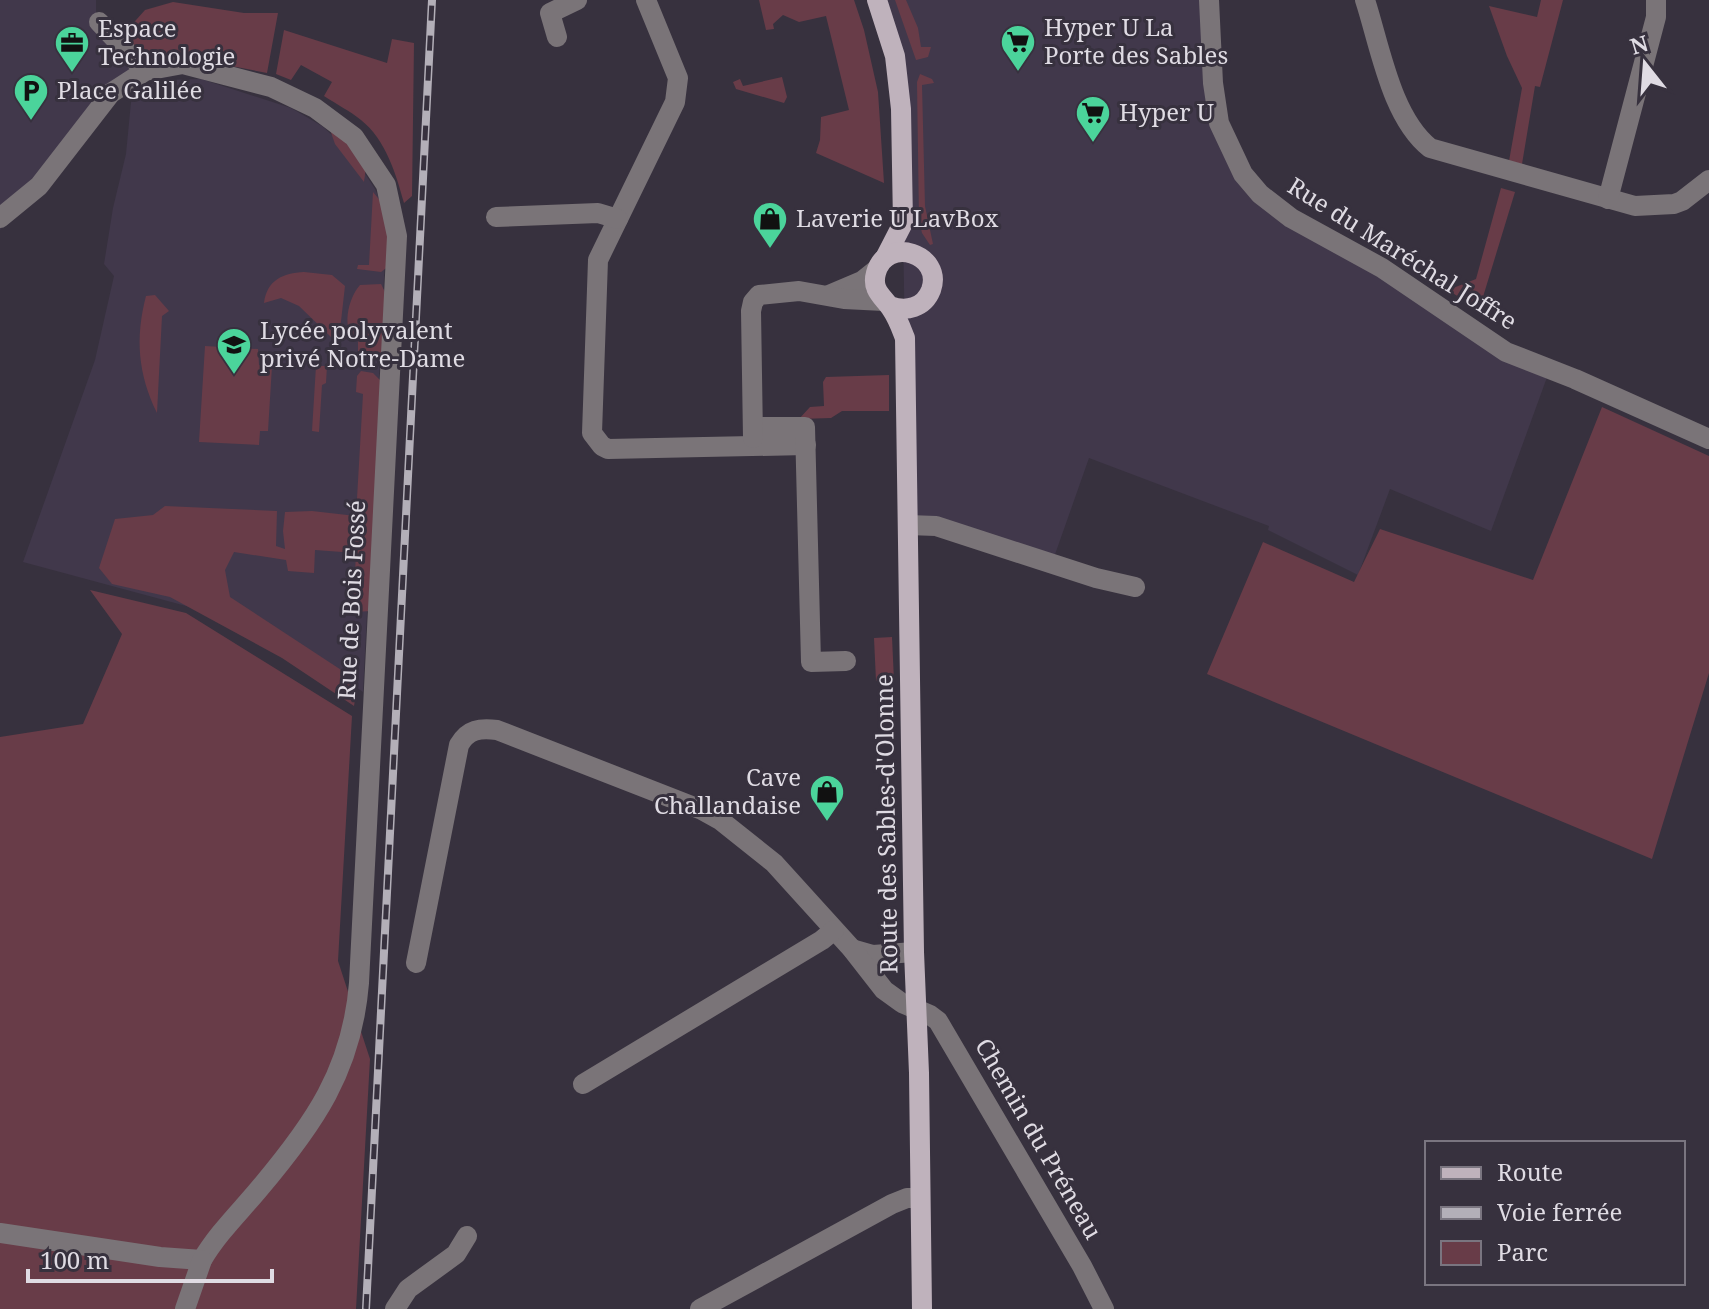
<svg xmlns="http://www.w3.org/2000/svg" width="1709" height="1309" font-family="'Noto Serif',serif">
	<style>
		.built { fill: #41384b }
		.green { fill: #683c48 }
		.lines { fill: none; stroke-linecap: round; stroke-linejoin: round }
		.minor { stroke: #7a7478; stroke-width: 20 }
		.major { stroke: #bfb2bc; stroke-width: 20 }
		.rail-casing { stroke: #b3afb8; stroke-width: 8 }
		.rail { stroke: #37313e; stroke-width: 5; stroke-dasharray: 15; stroke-linecap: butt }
		.labels { text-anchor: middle; stroke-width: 6; stroke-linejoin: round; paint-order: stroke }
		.poi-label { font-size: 24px; fill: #dfdbe3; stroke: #37313e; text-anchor: start }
		.street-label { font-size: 24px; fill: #dfdbe3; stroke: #37313e }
	</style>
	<rect width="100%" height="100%" fill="#37313e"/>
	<g class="built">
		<polygon points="0,0 96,0 96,26 148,76 116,96 0,230"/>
		<polygon points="878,0 1210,0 1215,106 1251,184 1550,369 1491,531 1390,489 1358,575 1268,530 1269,526 1089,458 1052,563 908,525 901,109"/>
		<polygon points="201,79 291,108 322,126 351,152 375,189 384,210 386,238 363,692 261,618 201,610 23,562 95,360 114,276 104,264 113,208 126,154 132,92 162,80"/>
	</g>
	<g class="green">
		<polygon points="759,0 854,0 864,30 878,92 884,183 816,153 820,140 821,117 849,110 826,16 799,22 783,15 773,24 774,29 766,30"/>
		<polygon points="895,0 906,0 918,28 921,47 931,47 928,57 916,60"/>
		<polygon points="1541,0 1563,0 1540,87 1535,86 1522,164 1509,161 1522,88 1507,56 1489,6 1537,17"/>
		<polygon points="173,2 244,13 278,13 267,73 159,52 142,57 119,39 145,10"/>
		<path d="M 284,30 L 387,63 L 392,39 L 414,43 L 412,196 L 404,203 C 396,174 386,140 361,120 C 350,111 336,104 324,96 L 332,82 L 301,65 L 291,80 L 276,74 Z"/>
		<polygon points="920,74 932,79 934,83 922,85 925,206 933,244 930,245 922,233 919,220 917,82"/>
		<polygon points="782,77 787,97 784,103 736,89 733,82 740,79 743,86"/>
		<polygon points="328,124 350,145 366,167 364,182 335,144"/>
		<polygon points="1501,188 1515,192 1479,310 1448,290 1476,279"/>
		<polygon points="373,192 387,209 389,266 381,272 357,269 358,265 369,265"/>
		<path d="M 304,272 L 332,275 L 345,286 L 339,339 L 331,337 L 299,306 L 281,298 L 264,303 C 267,280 283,273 304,272 Z"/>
		<path d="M 381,284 L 386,294 L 384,351 L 375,357 L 358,355 L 358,341 C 340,332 348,298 360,285 Z"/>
		<path d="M 155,295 L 169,311 L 162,316 L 157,413 C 138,374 135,338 146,296 Z"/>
		<polygon points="205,346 258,349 259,365 272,366 268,431 260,431 259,445 199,442"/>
		<polygon points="316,366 327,366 326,383 322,385 319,432 312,431"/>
		<polygon points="361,371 373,373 382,382 372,611 353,612 356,553 315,550 314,573 288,571 286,560 234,552 225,570 230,597 358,681 354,706 282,658 170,597 112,584 99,568 115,519 153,515 165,506 277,511 276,546 285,549 283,531 285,512 312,511 356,516 363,394 356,392 357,376"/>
		<polygon points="889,375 889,411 842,411 831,418 799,419 810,407 824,406 823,382 826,377"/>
		<polygon points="1602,407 1709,456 1709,673 1652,859 1207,674 1263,542 1354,582 1380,529 1533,580"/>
		<polygon points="90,590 186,613 352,716 338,961 370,1059 356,1309 0,1309 0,737 83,724 122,634"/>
		<polygon points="892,637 894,681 876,681 874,638"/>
	</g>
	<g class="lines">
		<g class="minor">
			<polyline points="646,0 678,78 675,102 598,260 592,433 602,446 608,449 806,445"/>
			<polyline points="1209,0 1213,83 1219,123 1243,174 1260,194 1291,218 1382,268 1506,352 1575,379 1709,439"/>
			<path d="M 1365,0 C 1380,46 1391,117 1430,148 L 1635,206 L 1674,204 L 1682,201 L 1709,180"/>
			<polyline points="99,22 145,71"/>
			<polyline points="557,37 550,13 577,0"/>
			<polyline points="1608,199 1656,17 1656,0"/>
			<polyline points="496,217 598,213 618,219"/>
			<path d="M 0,218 L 39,186 L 111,93 L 145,71 L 183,64 L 271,87 L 315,108 L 354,137 L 386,185 L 397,236 L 359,983 C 352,1070 314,1124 259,1189 C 239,1213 218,1233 202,1260 L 160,1257 L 0,1233"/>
			<polyline points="829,295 862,281 877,269"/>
			<polyline points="753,427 805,427 811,662 846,661"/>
			<polyline points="753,438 751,311 753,302 759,295 799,291 844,299 884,301"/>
			<polyline points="908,525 936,526 1096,578 1135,587"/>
			<polyline points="852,949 873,955 914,952"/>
			<path d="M 416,963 L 459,745 C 468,729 480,728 497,730 L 702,810 L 720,820 L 774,863 L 852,949 L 884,990 L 902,1003 L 930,1015 L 938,1021 L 1082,1266 L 1104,1309"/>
			<polyline points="583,1084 822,940 834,930"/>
			<polyline points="185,1309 202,1260"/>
			<polyline points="395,1309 408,1289 456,1254 467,1236"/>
			<polyline points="700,1309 892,1204 907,1198 920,1198"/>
		</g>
		<g class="major">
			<polyline points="877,0 895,56 901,109 903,223 885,258"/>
			<path d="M 890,306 C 906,312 924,308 931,290 C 944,254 886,235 876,273 C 871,291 884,297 892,310 C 898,319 901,328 905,338 L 914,952 L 919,1073 L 922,1309"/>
		</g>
		<defs>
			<polyline id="rail" points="366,1309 432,0"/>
		</defs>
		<use href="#rail" class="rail-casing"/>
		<use href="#rail" class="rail"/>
	</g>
	<defs>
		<symbol id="supermarket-pin" viewBox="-11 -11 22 30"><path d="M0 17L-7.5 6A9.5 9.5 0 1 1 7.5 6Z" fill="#4bd49b" stroke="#37313e"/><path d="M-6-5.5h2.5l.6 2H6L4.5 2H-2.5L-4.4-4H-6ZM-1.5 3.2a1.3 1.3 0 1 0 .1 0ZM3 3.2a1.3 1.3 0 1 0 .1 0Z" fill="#111"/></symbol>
		<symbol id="office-pin" viewBox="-11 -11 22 30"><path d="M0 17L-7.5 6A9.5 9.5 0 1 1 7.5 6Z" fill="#4bd49b" stroke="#37313e"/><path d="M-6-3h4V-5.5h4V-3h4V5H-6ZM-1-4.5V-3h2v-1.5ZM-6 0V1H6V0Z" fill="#111"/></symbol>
		<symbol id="parking-pin" viewBox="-11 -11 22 30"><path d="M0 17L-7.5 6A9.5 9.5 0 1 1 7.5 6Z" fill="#4bd49b" stroke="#37313e"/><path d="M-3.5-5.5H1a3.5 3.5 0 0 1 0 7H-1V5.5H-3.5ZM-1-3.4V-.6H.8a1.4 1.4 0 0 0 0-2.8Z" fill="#111"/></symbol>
		<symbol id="shop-pin" viewBox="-11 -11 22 30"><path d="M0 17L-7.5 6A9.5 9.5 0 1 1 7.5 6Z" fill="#4bd49b" stroke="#37313e"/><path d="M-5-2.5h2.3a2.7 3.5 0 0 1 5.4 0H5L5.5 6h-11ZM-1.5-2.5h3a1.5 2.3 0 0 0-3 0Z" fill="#111"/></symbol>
		<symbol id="school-pin" viewBox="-11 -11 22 30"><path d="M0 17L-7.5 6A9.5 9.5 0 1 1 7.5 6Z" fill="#4bd49b" stroke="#37313e"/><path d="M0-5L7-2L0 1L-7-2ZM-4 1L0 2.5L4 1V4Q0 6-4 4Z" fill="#111"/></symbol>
	</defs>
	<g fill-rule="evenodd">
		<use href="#supermarket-pin" x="998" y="22" width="40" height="54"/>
		<use href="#office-pin" x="52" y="23" width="40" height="54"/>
		<use href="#parking-pin" x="11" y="71" width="40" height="54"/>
		<use href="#supermarket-pin" x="1073" y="93" width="40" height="54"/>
		<use href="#shop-pin" x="750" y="199" width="40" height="54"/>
		<use href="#school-pin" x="214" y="325" width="40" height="54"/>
		<use href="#shop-pin" x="807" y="772" width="40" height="54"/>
	</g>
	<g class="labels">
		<g class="poi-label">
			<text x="1044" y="36">Hyper U La<tspan x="1044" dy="28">Porte des Sables</tspan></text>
			<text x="98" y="37">Espace<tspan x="98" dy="28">Technologie</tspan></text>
			<text x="57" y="99">Place Galilée</text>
			<text x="1119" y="121">Hyper U</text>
			<text x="796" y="227">Laverie U LavBox</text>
			<text x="260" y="339">Lycée polyvalent<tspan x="260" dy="28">privé Notre-Dame</tspan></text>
			<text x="801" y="786" text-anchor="end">Cave<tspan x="801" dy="28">Challandaise</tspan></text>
		</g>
		<g class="street-label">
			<text transform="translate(1402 254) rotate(32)" y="8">Rue du Maréchal Joffre</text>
			<text transform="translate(352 600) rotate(-87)" y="8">Rue de Bois Fossé</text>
			<text transform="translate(887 824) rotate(-91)" y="8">Route des Sables-d'Olonne</text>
			<text transform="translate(1038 1139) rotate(60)" y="8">Chemin du Préneau</text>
		</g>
	</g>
	<rect x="1425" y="1141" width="260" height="144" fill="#37313e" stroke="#7a7580" stroke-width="2"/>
	<rect x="1441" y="1167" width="40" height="12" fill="#bfb2bc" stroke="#7a7580" stroke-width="2"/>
	<text x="1497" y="1181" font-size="24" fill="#dfdbe3">Route</text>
	<rect x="1441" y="1207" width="40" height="12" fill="#b3afb8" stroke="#7a7580" stroke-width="2"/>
	<text x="1497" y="1221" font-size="24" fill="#dfdbe3">Voie ferrée</text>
	<rect x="1441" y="1241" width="40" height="24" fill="#683c48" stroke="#7a7580" stroke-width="2"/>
	<text x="1497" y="1261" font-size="24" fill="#dfdbe3">Parc</text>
	<g transform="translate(1645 64) rotate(343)" stroke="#37313e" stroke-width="6" paint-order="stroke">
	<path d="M0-6L14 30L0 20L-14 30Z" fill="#dfdbe3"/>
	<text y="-12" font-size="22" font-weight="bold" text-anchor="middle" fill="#dfdbe3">N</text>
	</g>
	<path d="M28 1269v12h244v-12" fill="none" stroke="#dfdbe3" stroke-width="4"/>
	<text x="40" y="1269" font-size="24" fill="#dfdbe3" stroke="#37313e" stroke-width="6" paint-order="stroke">100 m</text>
</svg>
